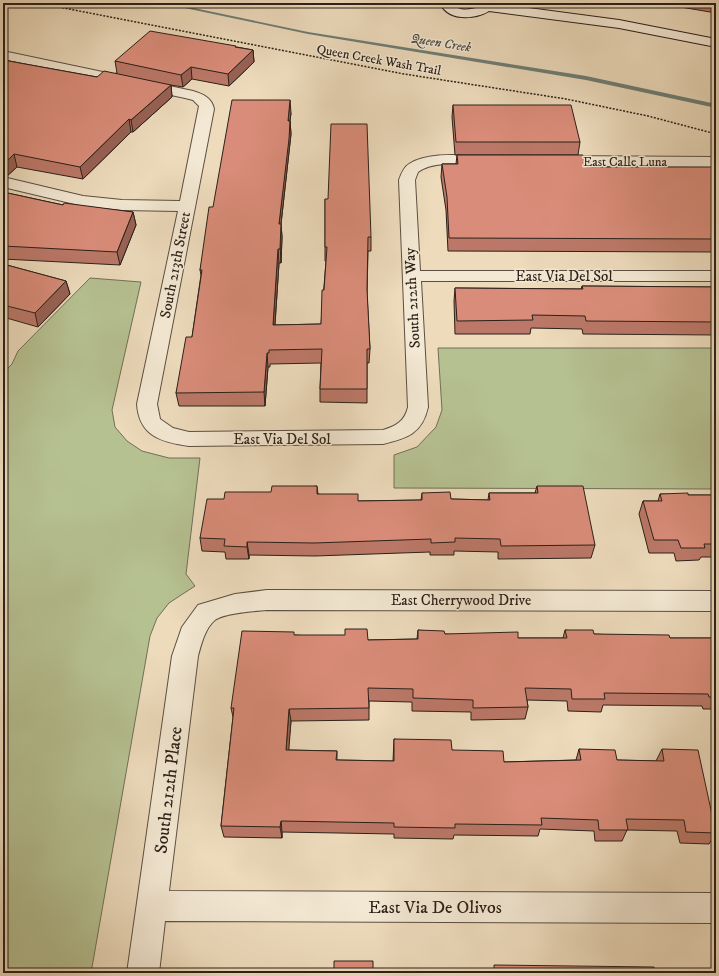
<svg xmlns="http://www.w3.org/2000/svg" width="719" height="976" font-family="'IM FELL DW Pica',serif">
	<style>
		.green { fill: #b6c192; stroke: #707056 }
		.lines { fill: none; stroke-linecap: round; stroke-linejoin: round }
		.stream { fill: #6d7d76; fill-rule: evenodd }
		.street-casing { stroke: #5c4f42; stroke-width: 2 }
		.secondary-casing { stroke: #2b2019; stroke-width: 2 }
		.path { stroke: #2b2019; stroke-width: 1.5; stroke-dasharray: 2 1.5; stroke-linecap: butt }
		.street { fill: #f3e8d3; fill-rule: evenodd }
		.secondary { fill: #f3e8d3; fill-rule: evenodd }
		.wall { fill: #bb7868; stroke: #2b2019 }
		.shaded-wall { fill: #986255; stroke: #2b2019 }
		.building { fill: #d98c79; stroke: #2b2019 }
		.labels { text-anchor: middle; stroke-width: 3; stroke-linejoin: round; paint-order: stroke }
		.far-water-label { font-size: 13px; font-style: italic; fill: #4c4e48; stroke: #f3e8d3 }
		.far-street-label { font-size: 13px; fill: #2b2019; stroke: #f3e8d3 }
		.street-label { font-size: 15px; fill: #2b2019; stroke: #f3e8d3 }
		.near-street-label { font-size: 18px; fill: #2b2019; stroke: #f3e8d3 }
	</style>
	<rect width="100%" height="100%" fill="#eddbbc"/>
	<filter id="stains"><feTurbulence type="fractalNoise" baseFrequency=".005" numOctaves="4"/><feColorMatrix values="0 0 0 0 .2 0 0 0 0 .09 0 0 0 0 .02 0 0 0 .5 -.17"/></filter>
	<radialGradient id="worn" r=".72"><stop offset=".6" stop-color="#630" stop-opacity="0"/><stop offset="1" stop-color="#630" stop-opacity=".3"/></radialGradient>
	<g class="green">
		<polygon points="90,278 141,282 112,410 115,427 127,441 142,451 169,458 200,458 186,574 195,586 169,603 157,618 150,636 91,973 3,973 3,373 12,364 18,351"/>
		<polygon points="438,348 716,348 716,489 394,488 394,455 417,447 436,427 442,410"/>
	</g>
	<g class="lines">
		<polygon class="stream" points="161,3 170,3 308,32 586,76 716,104 716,108 586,80 308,34"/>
		<defs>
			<g id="street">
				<path d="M 3,51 L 193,91 C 203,94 212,98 214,109 L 157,404 L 160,419 L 173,428 L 189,432 L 383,430 C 396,426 405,421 408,407 L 399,180 C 401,174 404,167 409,164 C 429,151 464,156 487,156 L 493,158 L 495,161 L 493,164 L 487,166 C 466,165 436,159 418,172 L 415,180 L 420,271 L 716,271 L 716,281 L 421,281 L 428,407 C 422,434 407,438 383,444 L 189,446 C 161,442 139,436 137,404 L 178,211 L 122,210 L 83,206 L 3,187 L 3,177 L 83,196 L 122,200 L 180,201 L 199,106 L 193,100 L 185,98 L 3,59 Z"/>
				<polygon points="555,156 716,157 716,167 555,166 549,164 547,161 549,158"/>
				<path d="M 267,590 L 716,591 L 716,611 L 267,610 C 255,611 224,613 215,620 C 205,628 201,645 198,656 L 169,891 L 716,893 L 716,923 L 165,921 L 159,973 L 127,973 L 172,656 L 182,627 L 198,605 L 235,594 Z"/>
			</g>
			<path id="secondary" d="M 440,3 L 452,3 C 458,12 470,10 479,7 L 480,6 L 480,3 L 492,3 L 619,20 L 716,39 L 716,47 L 619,28 L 489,11 C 474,20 448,21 440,3 Z"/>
		</defs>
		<use href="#street" class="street-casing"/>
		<use href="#secondary" class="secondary-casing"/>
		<g class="path">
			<polyline points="38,3 404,74 566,99 648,116 716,134"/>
			<polyline points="63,3 72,9"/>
		</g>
		<use href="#street" class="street"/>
		<use href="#secondary" class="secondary"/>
	</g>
	<g class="wall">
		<polygon points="657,3 716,3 716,13"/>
		<polygon points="237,47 253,50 254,62 229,86 192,79 183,87 171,85 172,97 133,132 131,132 83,179 17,167 7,176 3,176 3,60 97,77 117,73 115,61"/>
		<polygon points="453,105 580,142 578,155 455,155 452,117"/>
		<polygon points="291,113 290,121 291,134 281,224 282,237 281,263 279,263 275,325 321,324 326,261 325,261 325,199 371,237 371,251 368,251 367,294 370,349 369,363 367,363 367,403 320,402 320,389 321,363 270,364 270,367 268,367 265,406 179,406 176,393 192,337 201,275 200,270 213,207"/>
		<polygon points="457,155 586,167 716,174 716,252 448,251 446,210 441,177 442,164 456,164"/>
		<polygon points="3,192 63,205 133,212 136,225 120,265 3,259"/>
		<polygon points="3,264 66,281 70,294 38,327 3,317"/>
		<polygon points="582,286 716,287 716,335 583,334 582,329 531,328 530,334 455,334 454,301 455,288 581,289"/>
		<polygon points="317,486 318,494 358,501 421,500 422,493 451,499 488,500 489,493 535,493 537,486 595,545 591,558 498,559 498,552 454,551 454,555 430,555 430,552 315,556 249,555 249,559 226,559 225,552 202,551 200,538 224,499"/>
		<polygon points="660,494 688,495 716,495 716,557 701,557 699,560 676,561 674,553 649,553 639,514 643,501 658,501"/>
		<polygon points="418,630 445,634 518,638 563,638 565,630 594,634 670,638 716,638 716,709 703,709 702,706 603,705 601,712 568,711 567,701 527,700 528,707 525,719 471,720 471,712 412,711 412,702 369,701 369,720 291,721 288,750 337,751 337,760 393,761 394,739 452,750 504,762 576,760 579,749 617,760 656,761 662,749 716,832 716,833 709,844 680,843 677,831 627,830 622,841 595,841 594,831 540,829 538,836 454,835 453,839 394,838 394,834 282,832 282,838 224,837 221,826 233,717 231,708 295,635 368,640 417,639"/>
	</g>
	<g class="shaded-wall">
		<polygon points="253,50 254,62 229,86 228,74"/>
		<polygon points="191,67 192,79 183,87 181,75"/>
		<polygon points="171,85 172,97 133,132 131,120"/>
		<polygon points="290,100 291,113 288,134 288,121"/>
		<polygon points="129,119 131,132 83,179 80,167"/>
		<polygon points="290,121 291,134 281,224 282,237 281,263 279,224"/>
		<polygon points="14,154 17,167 7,176 4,164"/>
		<polygon points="133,212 136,225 120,265 117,252"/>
		<polygon points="278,249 279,263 274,338 273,325"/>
		<polygon points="66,281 70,294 38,327 35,313"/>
		<polygon points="267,353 268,367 265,406 264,392"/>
		<polygon points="247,542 249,555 249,559 247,547"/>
		<polygon points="289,709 291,721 288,761 286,750"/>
		<polygon points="281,821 282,832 282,838 280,827"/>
	</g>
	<g class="building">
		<polygon points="150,31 236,46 235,47 253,50 228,74 191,67 181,75 115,61"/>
		<polygon points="3,60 97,77 104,71 171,85 131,120 129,119 80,167 14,154 4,164 3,164"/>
		<polygon points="232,100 290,100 288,121 290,121 289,139 279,224 281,224 280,249 278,249 273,325 321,324 322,290 324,290 327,247 325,247 325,199 328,199 331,124 367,124 371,237 368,237 367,289 370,349 367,349 367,389 320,389 322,349 269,350 269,353 267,353 264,392 176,393 186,337 192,337 202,270 200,270 209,207 213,207"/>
		<polygon points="453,105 571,105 580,142 456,142"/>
		<polygon points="457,155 583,155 586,167 713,167 716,174 716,239 449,238 447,197 442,164 458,164"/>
		<polygon points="3,192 63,205 64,203 133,212 117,252 3,246"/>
		<polygon points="3,264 66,281 35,313 3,305"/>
		<polygon points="582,286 716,287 716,322 586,321 585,316 532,315 533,320 457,321 455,288 583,289"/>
		<polygon points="272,486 317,486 317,494 358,494 358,501 422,500 422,493 450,492 451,499 490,500 489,493 538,493 537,486 583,486 595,545 501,546 500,539 455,538 455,542 431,543 431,539 314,543 247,542 247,547 224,546 225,539 200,538 207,499 224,499 225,492 271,492"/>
		<polygon points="688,493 688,495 716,495 716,544 704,544 705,548 681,548 678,540 654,540 643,501 662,501 660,494"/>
		<polygon points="345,629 367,629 368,640 418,639 418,630 444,631 445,634 518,632 518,638 567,638 565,630 593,630 594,634 669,635 670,638 716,638 716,697 709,697 708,694 604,693 605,699 572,699 571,689 525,688 528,707 473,708 473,700 413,698 413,689 368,688 369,708 289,709 286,750 337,751 336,760 394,761 394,739 451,740 452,750 503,751 504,762 581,760 579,749 615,750 617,760 664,761 662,749 698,750 716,833 686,832 684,820 626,819 628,830 599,830 598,820 541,818 542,825 455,824 455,828 394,827 394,823 281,821 280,827 221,826 234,708 231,708 242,631 294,632 294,635 345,635"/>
		<polygon points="334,961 373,961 373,969 494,969 494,965 654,967 655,972 716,970 716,973 334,973"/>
		<polygon points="210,969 274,970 274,973 209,973"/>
	</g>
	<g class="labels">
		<g class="far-water-label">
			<text transform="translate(441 42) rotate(9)" y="5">Queen Creek</text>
		</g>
		<g class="far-street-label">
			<text transform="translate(379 59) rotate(10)" y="5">Queen Creek Wash Trail</text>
			<text x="625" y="166">East Calle Luna</text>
		</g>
		<g class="street-label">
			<text transform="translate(175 265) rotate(-79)" y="5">South 213th Street</text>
			<text x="564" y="281">East Via Del Sol</text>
			<text transform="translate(412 298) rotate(-93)" y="5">South 212th Way</text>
			<text x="282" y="444">East Via Del Sol</text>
			<text x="461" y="605">East Cherrywood Drive</text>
		</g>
		<g class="near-street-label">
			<text transform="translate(168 790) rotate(-83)" y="6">South 212th Place</text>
			<text x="435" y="913">East Via De Olivos</text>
		</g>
	</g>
	<rect width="719" height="976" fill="none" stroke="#eddbbc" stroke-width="16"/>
	<rect x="4" y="4" width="711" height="968" fill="none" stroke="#2b2019" stroke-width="2"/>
	<rect x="8" y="8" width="703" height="960" fill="none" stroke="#2b2019"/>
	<rect width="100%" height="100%" filter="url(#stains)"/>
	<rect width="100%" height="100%" fill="url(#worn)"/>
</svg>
